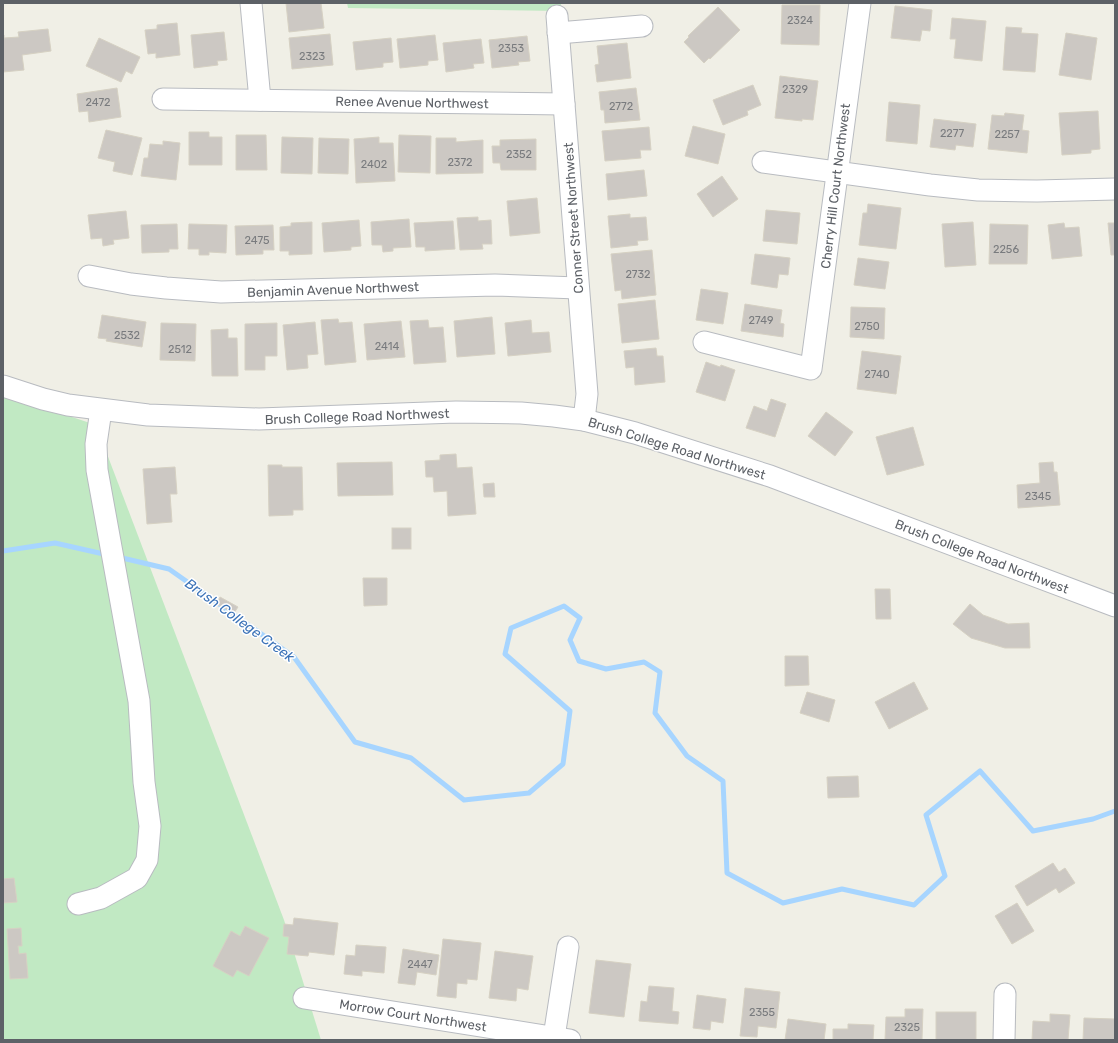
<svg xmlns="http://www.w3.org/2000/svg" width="1118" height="1043" font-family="Rubik,sans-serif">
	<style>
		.green { fill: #c1e9c3 }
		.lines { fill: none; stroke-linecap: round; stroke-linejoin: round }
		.stream { stroke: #a7d5ff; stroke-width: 5 }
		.building { fill: #ccc8c3; stroke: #d6d1c3 }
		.minor-casing { stroke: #b8bbc0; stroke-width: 23 }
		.minor { stroke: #fff; stroke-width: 21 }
		.labels { text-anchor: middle; stroke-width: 3; stroke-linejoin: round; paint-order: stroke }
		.number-label { font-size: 11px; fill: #797b7e }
		.street-label { font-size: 13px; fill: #5d6167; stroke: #fff }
		.water-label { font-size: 14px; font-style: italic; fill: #3c73b8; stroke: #fff }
	</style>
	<rect width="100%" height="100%" fill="#f0efe6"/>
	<g class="green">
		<polygon points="347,3 561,3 561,11 348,8"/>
		<polygon points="3,394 96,425 284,920 321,1040 3,1040"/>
	</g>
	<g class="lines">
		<g class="stream">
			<polyline points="3,551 55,543 108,555"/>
			<polyline points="118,557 169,569 294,657 355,742 411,758 464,800 529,793 563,764 570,711 505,654 511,628 564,606 580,618 570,640 579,661 606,669 644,662 660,672 655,713 687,756 723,781 727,873 783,903 842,889 914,905 945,876 926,815 980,771 1033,831 1093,819 1115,811"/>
		</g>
	</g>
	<g class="building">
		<polygon points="286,3 321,3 324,28 289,32"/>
		<polygon points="782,5 820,5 819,45 781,44"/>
		<polygon points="895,6 932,10 930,31 922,30 920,41 891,38"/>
		<polygon points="718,7 740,30 710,59 709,58 704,63 684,42 689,37 688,36"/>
		<polygon points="952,18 986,21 982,61 954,58 956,39 950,39"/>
		<polygon points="177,23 180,55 156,58 156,53 148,54 145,30 157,29 157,25"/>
		<polygon points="1006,27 1022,28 1021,33 1038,34 1035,72 1003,70"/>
		<polygon points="48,29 51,51 22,55 24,70 3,72 3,35 4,35 4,38 19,37 18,32"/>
		<polygon points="224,32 227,60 217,61 218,65 194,68 191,35"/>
		<polygon points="1066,33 1097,38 1091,80 1059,75"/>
		<polygon points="330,34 333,65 292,69 289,38"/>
		<polygon points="435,35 438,60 428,61 428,65 400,68 397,39"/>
		<polygon points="527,36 530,61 518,62 519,65 492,68 489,40"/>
		<polygon points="99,38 140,57 132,74 126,71 121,82 86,66"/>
		<polygon points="391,38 393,62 383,63 383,67 356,70 353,42"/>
		<polygon points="481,39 484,63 473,64 474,68 446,72 443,43"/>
		<polygon points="627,43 631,78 597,82 595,65 599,64 597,46"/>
		<polygon points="780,76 818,81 813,120 802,119 802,121 775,118"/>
		<polygon points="753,85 761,105 747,111 748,115 723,125 713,100"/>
		<polygon points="117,88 121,117 89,122 88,111 79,112 77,94"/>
		<polygon points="636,88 640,120 605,123 604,110 601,110 599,92"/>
		<polygon points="889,102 920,105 917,144 886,141"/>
		<polygon points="1098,111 1100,149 1091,150 1091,153 1062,155 1059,113"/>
		<polygon points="1005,113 1024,115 1022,130 1029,131 1027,153 988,149 992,115 1004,116"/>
		<polygon points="934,119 976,124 973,147 956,145 955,150 930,147"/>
		<polygon points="693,126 725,134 718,164 685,156"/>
		<polygon points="649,127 651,150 640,150 641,158 605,161 602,131"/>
		<polygon points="106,130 142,138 132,175 113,171 115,162 98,158"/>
		<polygon points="189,132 209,132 209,137 222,137 222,165 189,165"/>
		<polygon points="236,135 266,135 267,170 236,170"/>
		<polygon points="399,135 431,136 430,173 398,172"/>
		<polygon points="282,137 313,138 312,174 281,173"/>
		<polygon points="379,137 379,143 393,143 395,181 356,183 354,139"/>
		<polygon points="319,138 349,139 348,174 318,173"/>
		<polygon points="436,138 456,138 456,142 483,140 483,173 436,174"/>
		<polygon points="536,139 536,170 501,170 500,163 493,163 492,146 500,146 500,140"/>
		<polygon points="163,141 180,143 176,180 141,176 144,158 148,158 150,144 163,145"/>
		<polygon points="644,170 647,196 608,200 606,174"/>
		<polygon points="722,176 738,199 713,217 697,194"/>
		<polygon points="537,198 540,233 510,236 507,201"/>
		<polygon points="868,204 901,208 896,249 859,245 863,213 867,213"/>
		<polygon points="766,210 800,213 797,244 763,241"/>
		<polygon points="126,211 129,238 113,240 114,244 103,246 102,238 91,239 88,215"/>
		<polygon points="630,214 630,218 646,217 648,240 637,241 638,245 611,248 608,216"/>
		<polygon points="478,217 478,221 491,220 492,244 482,244 483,249 460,250 457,218"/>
		<polygon points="409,219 411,247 393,248 393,251 383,252 382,245 372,245 371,222"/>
		<polygon points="359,220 361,246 351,247 351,250 324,252 322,223"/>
		<polygon points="453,221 455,249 425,251 425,247 416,247 414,223"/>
		<polygon points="312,222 312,254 289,255 289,251 280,251 280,227 291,226 291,223"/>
		<polygon points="973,222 976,265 945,267 942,224"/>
		<polygon points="1064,223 1065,228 1079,227 1082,256 1052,259 1048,225"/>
		<polygon points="1108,223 1115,223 1115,255 1111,255"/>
		<polygon points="177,224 178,249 169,249 169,252 142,253 141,225"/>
		<polygon points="189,224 227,225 226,253 209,252 209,255 199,255 199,249 188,249"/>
		<polygon points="990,224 1028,225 1027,264 989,264"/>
		<polygon points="273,225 274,250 263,250 263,254 236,255 235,226"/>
		<polygon points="652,250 656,295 622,299 621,290 615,291 611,254"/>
		<polygon points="755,254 790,258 788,275 779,274 777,288 751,284"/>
		<polygon points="858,258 889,262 885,289 854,285"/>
		<polygon points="701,289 728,293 723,324 696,320"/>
		<polygon points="655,300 659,339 622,343 618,304"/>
		<polygon points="745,304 782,310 780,323 784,324 783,337 741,331"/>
		<polygon points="851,307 885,308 884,339 850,337"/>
		<polygon points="102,315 146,322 142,347 106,341 107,339 98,338"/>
		<polygon points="492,317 495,354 457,357 454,321"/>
		<polygon points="338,319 339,323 352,322 356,362 325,365 321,320"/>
		<polygon points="428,320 429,328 443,327 446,362 414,364 410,321"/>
		<polygon points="531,320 532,333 549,332 551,352 508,356 505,323"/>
		<polygon points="401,321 405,357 367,360 364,324"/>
		<polygon points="315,322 318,354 307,355 308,368 287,370 283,325"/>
		<polygon points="161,323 196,324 195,361 160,360"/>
		<polygon points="277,323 277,356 265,356 265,370 245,370 245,324"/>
		<polygon points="228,329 228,338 237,338 238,376 212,376 211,330"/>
		<polygon points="656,348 657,356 663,356 665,382 635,385 634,367 626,368 624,351"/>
		<polygon points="862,351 901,356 896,394 857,389"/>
		<polygon points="706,362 720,367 721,365 735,370 725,401 696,392"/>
		<polygon points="771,399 786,404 775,437 746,428 754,406 767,411"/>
		<polygon points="826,412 853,432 835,456 808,436"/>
		<polygon points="913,427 924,465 887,475 876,437"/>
		<polygon points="456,454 457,468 472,467 476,514 448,516 447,491 434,492 433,477 426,477 425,461 440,460 440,455"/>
		<polygon points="392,462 393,495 338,496 337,463"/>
		<polygon points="1053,462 1054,472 1057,472 1060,505 1018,508 1017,485 1040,483 1039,463"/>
		<polygon points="268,465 282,465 282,467 302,467 303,510 293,510 293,515 269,516"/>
		<polygon points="175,467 177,494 170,494 172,522 147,524 143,469"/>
		<polygon points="494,483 495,497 484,497 483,484"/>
		<rect x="392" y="528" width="19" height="21"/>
		<polygon points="363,578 387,578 387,605 364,606"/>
		<polygon points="875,589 890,589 891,619 876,619"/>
		<polygon points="220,597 238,607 234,613 216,604"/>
		<polygon points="970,604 983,615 1008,624 1029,623 1030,648 1005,648 971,638 953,624"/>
		<polygon points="785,656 808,656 809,685 785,686"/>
		<polygon points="914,682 928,709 889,729 875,702"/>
		<polygon points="807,692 835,700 829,722 800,713"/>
		<polygon points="858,776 859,797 828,798 827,777"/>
		<polygon points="1053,863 1059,872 1065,868 1075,883 1059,893 1056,888 1027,906 1015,886"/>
		<polygon points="14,878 17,902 3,903 3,879"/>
		<polygon points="1017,903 1034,931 1012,944 995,916"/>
		<polygon points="294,918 338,923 334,955 309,952 308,956 287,954 289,937 283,936 284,924 293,925"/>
		<polygon points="245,926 269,938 249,976 237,970 233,977 213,966 231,931 240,936"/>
		<polygon points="21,928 22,946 18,946 19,954 26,953 28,978 10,979 7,929"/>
		<polygon points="443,939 481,943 477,980 467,979 467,984 457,983 456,998 437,996"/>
		<polygon points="356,945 386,947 384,973 362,971 362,976 344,974 346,955 355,956"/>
		<polygon points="403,949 439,955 436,975 417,972 415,985 398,983"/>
		<polygon points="495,951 533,956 528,990 517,988 516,1001 489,998"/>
		<polygon points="596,960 631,964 624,1017 589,1013"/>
		<polygon points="649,986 674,988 672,1011 679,1012 678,1024 639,1021 641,1001 647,1002"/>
		<polygon points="745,988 780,992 776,1028 758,1026 757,1037 740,1036"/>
		<polygon points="697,995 726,999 723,1023 711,1021 710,1030 693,1028"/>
		<polygon points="905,1009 923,1009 922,1040 885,1040 886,1017 905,1017"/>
		<rect x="936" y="1012" width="40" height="28"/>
		<polygon points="1050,1014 1070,1015 1068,1040 1032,1040 1033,1021 1050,1022"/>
		<polygon points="1084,1018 1115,1019 1115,1040 1083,1040"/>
		<polygon points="788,1019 826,1024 824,1040 785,1040"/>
		<polygon points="848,1024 874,1025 873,1040 833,1040 833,1029 848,1029"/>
	</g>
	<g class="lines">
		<defs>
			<g id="minor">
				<polyline points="251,3 260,100"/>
				<polyline points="557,16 587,394 584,420"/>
				<polyline points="558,33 642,26"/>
				<polyline points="163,99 564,104"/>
				<polyline points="763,162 930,185 978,190 1037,191 1115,189"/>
				<polyline points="89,276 131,284 166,288 221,292 495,285 578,288"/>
				<polyline points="704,342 811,369 860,3"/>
				<polyline points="3,386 43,399 68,405 148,415 259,419 456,412 521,413 554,416 584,420 635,433 770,476 1115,606"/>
				<polyline points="78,904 101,898 137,878 147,860 150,826 144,782 139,701 97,470 96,444 101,410"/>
				<polyline points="304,998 570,1040"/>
				<polyline points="554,1037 568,947"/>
				<polyline points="1004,1040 1005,994"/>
			</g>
		</defs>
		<use href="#minor" class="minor-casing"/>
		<use href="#minor" class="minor"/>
	</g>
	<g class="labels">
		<g class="number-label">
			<text x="800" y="24">2324</text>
			<text x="511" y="52">2353</text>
			<text x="312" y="60">2323</text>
			<text x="795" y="93">2329</text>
			<text x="98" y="106">2472</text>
			<text x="621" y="110">2772</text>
			<text x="952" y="137">2277</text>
			<text x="1007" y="138">2257</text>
			<text x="519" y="158">2352</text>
			<text x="460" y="166">2372</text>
			<text x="374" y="168">2402</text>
			<text x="257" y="244">2475</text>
			<text x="1006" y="253">2256</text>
			<text x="638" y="278">2732</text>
			<text x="761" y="324">2749</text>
			<text x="867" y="330">2750</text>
			<text x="127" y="339">2532</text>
			<text x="387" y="350">2414</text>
			<text x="180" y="353">2512</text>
			<text x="877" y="378">2740</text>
			<text x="1038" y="500">2345</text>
			<text x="420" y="968">2447</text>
			<text x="762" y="1016">2355</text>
			<text x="907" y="1031">2325</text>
		</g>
		<g class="street-label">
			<text transform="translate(412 102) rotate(1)" y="5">Renee Avenue Northwest</text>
			<text transform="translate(835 186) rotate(-83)" y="5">Cherry Hill Court Northwest</text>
			<text transform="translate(573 218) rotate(-94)" y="5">Conner Street Northwest</text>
			<text transform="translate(333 289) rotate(-2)" y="5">Benjamin Avenue Northwest</text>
			<text transform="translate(357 416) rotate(-2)" y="5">Brush College Road Northwest</text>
			<text transform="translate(677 448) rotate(17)" y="5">Brush College Road Northwest</text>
			<text transform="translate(982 556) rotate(21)" y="5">Brush College Road Northwest</text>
			<text transform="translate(413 1015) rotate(9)" y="5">Morrow Court Northwest</text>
		</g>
		<g class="water-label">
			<text transform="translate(240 620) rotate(36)" y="5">Brush College Creek</text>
		</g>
	</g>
	<rect width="1118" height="1043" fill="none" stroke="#5d6167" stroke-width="8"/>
</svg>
